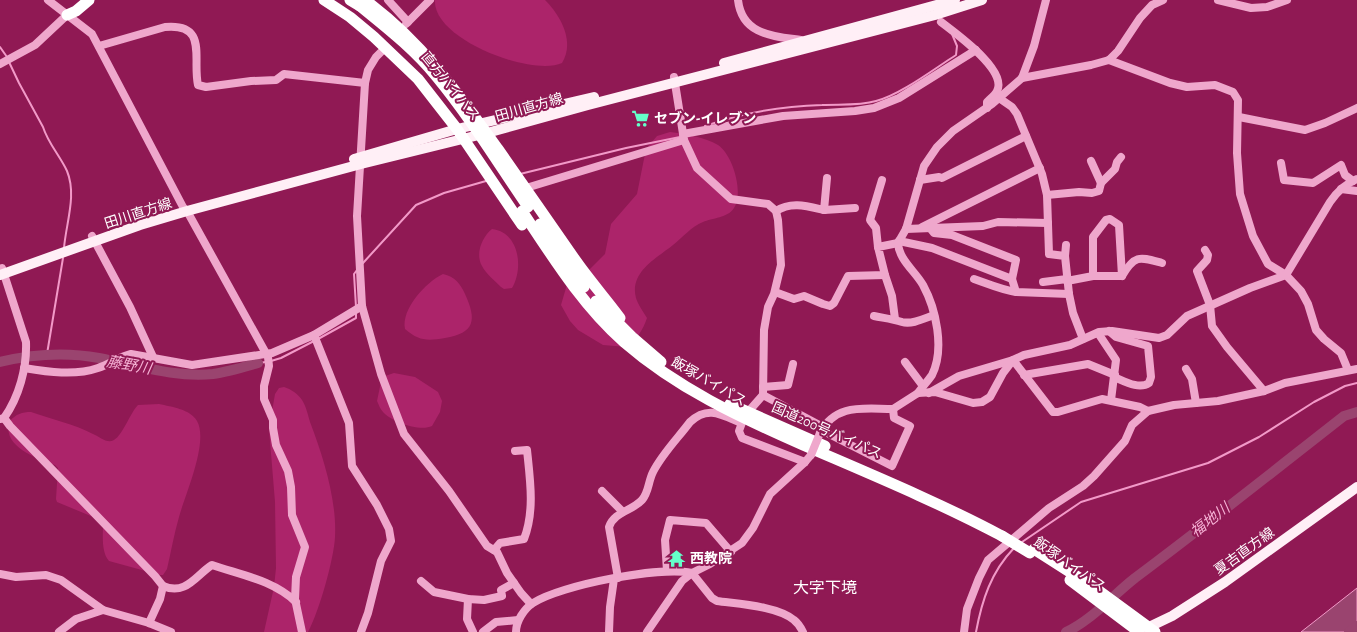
<svg xmlns="http://www.w3.org/2000/svg" width="1357" height="632" font-family="'Alegreya Sans','Noto Sans JP',sans-serif">
	<style>
		.green { fill: #ac246a }
		.water { fill: #9a446f; stroke: #f299c8 }
		.lines { fill: none; stroke-linecap: round; stroke-linejoin: round }
		.stream { stroke: #f299c8; stroke-width: 2 }
		.river { stroke: #9a446f; stroke-width: 10 }
		.minor { stroke: #efa7cc; stroke-width: 8 }
		.major { stroke: #ffeff6; stroke-width: 10 }
		.highway { stroke: #fff; stroke-width: 11 }
		.minor-bridge { stroke: #efa7cc; stroke-width: 8 }
		.highway-bridge { stroke: #fff; stroke-width: 11 }
		.labels { text-anchor: middle; stroke-width: 4; stroke-linejoin: round; paint-order: stroke }
		.street-label { font-size: 14px; fill: #fff; stroke: #901954 }
		.poi-label { font-size: 14px; font-weight: bold; fill: #fff; stroke: #901954; text-anchor: start }
		.water-label { font-size: 15px; font-style: italic; fill: #f6b3d6; stroke: #901954 }
		.quarter-label { font-size: 16px; fill: #fff; stroke: #901954 }
	</style>
	<rect width="100%" height="100%" fill="#901954"/>
	<g class="green">
		<path d="M 435,0 L 545,0 C 561,16 575,42 562,63 C 532,77 432,39 435,0 Z"/>
		<path d="M 670,132 C 685,134 705,137 718,145 C 733,155 744,193 734,208 C 728,218 712,218 703,222 C 691,227 683,237 673,245 C 657,258 629,272 636,298 C 638,305 643,311 647,318 C 643,330 637,339 627,347 L 603,345 L 578,330 L 570,321 L 561,305 L 568,281 L 588,271 L 605,254 L 611,224 L 637,194 L 646,149 L 657,136 Z"/>
		<path d="M 492,229 C 519,232 524,268 512,288 L 504,289 L 501,287 C 495,281 486,274 482,266 C 475,254 482,237 492,229 Z"/>
		<path d="M 443,274 C 455,277 460,283 465,294 C 477,320 475,333 445,338 C 427,341 419,341 405,329 C 401,309 426,282 443,274 Z"/>
		<path d="M 394,373 L 415,377 L 438,392 L 442,401 L 440,412 L 432,426 C 420,432 392,422 383,412 C 380,409 379,405 377,401 L 382,377 Z"/>
		<path d="M 284,387 C 291,389 298,394 302,400 C 306,406 308,415 310,422 C 323,456 337,500 335,537 C 334,559 319,612 308,632 L 264,632 L 274,587 L 276,568 L 275,502 L 269,429 L 275,394 L 279,388 Z"/>
		<path d="M 159,404 C 172,407 190,409 197,421 C 209,442 185,495 179,517 C 174,534 171,552 167,569 L 163,575 L 160,575 L 109,561 C 101,552 103,535 103,524 L 98,519 L 57,502 L 56,499 L 58,468 L 55,465 C 38,459 0,446 10,421 C 16,414 22,412 31,412 C 51,419 74,424 93,434 C 100,437 107,444 114,440 C 123,435 130,413 138,405 Z"/>
	</g>
	<polygon class="water" points="1357,588 1357,623 1345,632 1301,632"/>
	<g class="lines">
		<g class="stream">
			<polyline points="0,47 7,57"/>
			<path d="M 9,62 L 19,83 L 43,127 C 48,143 60,156 67,171 C 77,195 66,223 64,248"/>
			<path d="M 705,126 C 742,113 783,106 822,105 C 840,104 859,106 876,101 C 900,95 934,69 956,55 L 957,46 L 952,34"/>
			<polyline points="520,174 626,148 680,137"/>
			<polyline points="363,263 416,205 444,193 486,181"/>
			<polyline points="356,307 354,274 357,270"/>
			<polyline points="318,339 356,318 356,312"/>
			<polyline points="47,354 63,258"/>
			<polyline points="271,361 281,358 314,341"/>
			<polyline points="258,363 266,362"/>
			<polyline points="1022,542 1081,502 1208,463 1259,437 1314,402 1345,386 1357,383"/>
			<path d="M 976,632 C 982,600 991,572 1014,548"/>
		</g>
		<g class="river">
			<path d="M 0,362 C 33,354 66,352 99,358 C 136,365 175,378 213,374 C 228,372 244,367 258,363"/>
			<path d="M 1066,632 C 1092,620 1112,596 1135,578 C 1206,525 1275,470 1344,416 L 1357,412"/>
			<polyline points="1349,632 1357,626"/>
		</g>
		<g class="minor">
			<polyline points="48,0 92,34 183,207 187,211 268,357 269,366 264,386 264,399 273,420 273,428 276,445 288,471 291,487 292,515 305,547 296,577 295,599 302,632"/>
			<polyline points="388,0 408,22"/>
			<path d="M 738,0 C 742,35 773,36 801,40"/>
			<polyline points="1218,0 1251,8 1267,7 1287,0"/>
			<path d="M 941,22 C 955,33 1008,70 997,91 C 995,95 990,99 987,102 L 987,108"/>
			<polyline points="406,24 430,0"/>
			<path d="M 99,46 L 165,27 C 209,23 192,59 198,85 L 206,87 L 251,81 L 276,80 L 284,74 L 365,83"/>
			<polyline points="382,51 376,57 368,70 365,83 357,216 362,306 381,374 404,434 449,491 487,546 497,552 507,573 521,593 531,604"/>
			<polyline points="1109,60 1170,83 1187,87 1215,85 1233,92 1238,100 1237,153 1240,194 1253,236 1268,264 1286,275 1301,291 1308,304 1316,330 1324,339 1341,353 1348,370"/>
			<polyline points="0,64 35,45 67,15"/>
			<polyline points="674,77 684,140 697,168 731,199 768,204 776,211 778,220 781,265 774,294 768,307 764,330 763,395 748,412"/>
			<polyline points="1022,78 1091,65 1109,60 1118,51 1140,18 1152,5 1163,0"/>
			<polyline points="999,98 1012,107 1017,114 1042,174 1047,195 1049,254 1065,256 1069,294 1073,313 1083,339"/>
			<polyline points="1239,117 1305,130 1325,123 1357,108"/>
			<polyline points="683,134 783,116 855,111 874,108 899,98 976,50"/>
			<polyline points="1281,163 1284,180 1313,183 1341,165 1345,175 1353,181"/>
			<polyline points="920,180 939,177 942,178 1026,136"/>
			<polyline points="1101,183 1115,169 1117,162 1121,157"/>
			<polyline points="526,188 684,140"/>
			<polyline points="1341,189 1357,191"/>
			<polyline points="1047,195 1079,192 1092,193 1099,191 1101,183 1091,161"/>
			<polyline points="824,210 855,208"/>
			<path d="M 776,211 C 791,201 807,206 824,210 L 827,178"/>
			<polyline points="922,227 1040,168"/>
			<polyline points="930,228 934,233 952,235 1016,260 1012,279 1016,292 1069,294"/>
			<polyline points="906,229 983,226 998,222 1048,223"/>
			<polyline points="92,236 130,307 153,357"/>
			<polyline points="899,241 932,248 1012,279"/>
			<polyline points="878,247 876,228 870,220 882,180"/>
			<polyline points="1205,250 1208,255 1207,260 1197,271 1210,305 1212,326 1227,347 1264,391"/>
			<polyline points="1065,256 1066,245"/>
			<polyline points="885,275 892,296 895,319"/>
			<path d="M 1122,276 C 1135,254 1140,257 1162,263"/>
			<path d="M 974,279 C 988,284 1002,290 1016,292"/>
			<polyline points="1067,281 1093,276 1122,276 1119,225 1110,219 1106,220 1093,237 1093,276"/>
			<polyline points="1043,282 1067,279"/>
			<polyline points="775,292 794,299 804,296 823,304 830,306 834,303 848,276 885,275 878,247 898,243"/>
			<path d="M 874,316 C 884,318 893,319 902,322 C 912,325 925,318 934,315"/>
			<path d="M 1109,331 L 1116,337 L 1148,346 L 1151,377 L 1149,383 C 1139,390 1124,381 1114,377"/>
			<polyline points="1098,333 1116,360 1111,400"/>
			<polyline points="314,335 349,423 352,466 377,505 389,529 391,541 381,561 368,613 361,632"/>
			<polyline points="905,362 923,386"/>
			<path d="M 24,368 C 48,372 75,376 98,368 C 110,364 119,357 131,354 L 192,365 L 272,353 L 314,335 L 362,306"/>
			<polyline points="1186,369 1192,379 1196,403"/>
			<polyline points="1024,375 1088,364 1115,375"/>
			<polyline points="763,387 788,385 793,364"/>
			<path d="M 918,393 C 922,387 928,381 932,375 C 945,349 936,309 923,285 C 915,271 899,260 898,243 L 906,229 L 924,166 L 937,147 L 953,131 L 992,104 L 1022,78 L 1034,46 L 1046,0"/>
			<polyline points="929,393 959,376 1013,360 1053,412 1058,412 1102,399 1140,407 1148,411"/>
			<path d="M 763,395 L 823,427 L 829,434 L 892,466 L 910,426 L 894,418 L 893,409 C 863,409 836,403 820,433"/>
			<path d="M 893,409 L 918,393 L 935,392 L 973,403 L 982,402 L 990,397 L 1003,373 L 1013,360 L 1024,355 L 1070,345 L 1099,332 L 1112,331 L 1159,338 L 1167,335 L 1187,316 L 1250,288 L 1286,275 L 1330,202 C 1337,192 1345,184 1357,179"/>
			<polyline points="4,418 10,426 155,576 163,586 160,599 149,623"/>
			<path d="M 0,419 L 4,418 C 19,397 27,368 26,342 L 2,268"/>
			<polyline points="743,420 739,431 742,438 805,462"/>
			<polyline points="602,491 623,512"/>
			<path d="M 494,550 L 500,543 L 524,539 C 535,511 530,479 527,450 L 515,451"/>
			<polyline points="667,571 665,540 670,520 706,523 731,552"/>
			<polyline points="0,574 16,577 46,575 61,580 103,610 149,623 171,632"/>
			<path d="M 618,578 L 609,527 C 614,512 632,511 642,500 C 649,492 648,482 653,472 C 662,454 678,438 690,422 C 708,405 722,415 741,423"/>
			<polyline points="421,581 434,592 468,599 484,600 502,596 501,590 514,583"/>
			<path d="M 163,586 C 186,596 196,575 212,565 C 241,575 273,580 296,602"/>
			<polyline points="468,599 467,619 473,632"/>
			<polyline points="59,632 76,619 103,610"/>
			<polyline points="483,632 496,622 518,620"/>
			<path d="M 516,632 C 516,621 524,609 533,603 C 561,585 659,566 692,573 L 712,598 L 717,601 C 738,604 777,606 794,620 C 798,623 801,628 803,632"/>
			<polyline points="609,632 610,607 614,579"/>
			<polyline points="647,632 682,581 692,573 710,564 742,543 753,528 770,494 805,462 811,455"/>
			<polyline points="964,632 967,609 979,578 988,560 1049,508 1083,486 1094,476 1125,441 1132,425 1148,411 1174,405 1218,401 1264,391 1285,383 1357,369"/>
		</g>
		<g class="major">
			<polyline points="724,63 955,0"/>
			<polyline points="354,159 457,129 594,97"/>
			<polyline points="0,275 140,225 187,211 361,164 487,133 588,105 935,15 982,0"/>
			<polyline points="1145,631 1149,627 1172,616 1225,582 1357,487"/>
		</g>
		<g class="highway">
			<polyline points="324,0 350,17 374,37 418,79 457,129 522,225"/>
			<polyline points="350,0 360,6"/>
			<path d="M 365,0 C 421,41 458,93 498,149 C 524,186 550,224 576,261 C 590,281 606,299 620,318"/>
			<polyline points="67,15 76,11 89,0"/>
			<path d="M 522,211 C 552,256 582,305 624,342 C 677,388 739,417 803,445 C 870,474 938,502 1002,536"/>
			<polyline points="540,224 584,287"/>
			<polyline points="596,301 632,337 661,362"/>
			<polyline points="730,404 825,446"/>
			<polyline points="1034,549 1095,588 1155,632"/>
			<polyline points="1070,580 1139,632"/>
		</g>
		<polyline class="minor-bridge" points="811,455 820,433"/>
		<g class="highway-bridge">
			<path d="M 360,6 C 387,28 414,49 436,76 C 470,117 498,163 528,207"/>
			<polyline points="1002,536 1030,553"/>
		</g>
	</g>
	<defs>
		<symbol id="supermarket-bare" viewBox="-9 -9 18 18"><path d="M-6-5.5h2.5l.6 2H6L4.5 2H-2.5L-4.4-4H-6ZM-1.5 3.2a1.3 1.3 0 1 0 .1 0ZM3 3.2a1.3 1.3 0 1 0 .1 0Z" fill="#65ffc9" stroke="#901954" stroke-width="2.5" paint-order="stroke"/></symbol>
		<symbol id="temple-bare" viewBox="-9 -9 18 18"><path d="M0-6L5-2H3V0L6.5 2.5H4V6H1.5V3h-3V6H-4V2.5H-6.5L-3 0V-2H-5Z" fill="#65ffc9" stroke="#901954" stroke-width="2.5" paint-order="stroke"/></symbol>
	</defs>
	<g fill-rule="evenodd">
		<use href="#supermarket-bare" x="628" y="106" width="25" height="25"/>
		<use href="#temple-bare" x="664" y="546" width="25" height="25"/>
	</g>
	<g class="labels">
		<g class="street-label">
			<text transform="translate(451 86) rotate(51)" y="5">直方バイパス</text>
			<text transform="translate(529 107) rotate(-16)" y="5">田川直方線</text>
			<text transform="translate(138 213) rotate(-18)" y="5">田川直方線</text>
			<text transform="translate(709 381) rotate(30)" y="5">飯塚バイパス</text>
			<text transform="translate(827 430) rotate(24)" y="5">国道200号バイパス</text>
			<text transform="translate(1244 551) rotate(-36)" y="5">夏吉直方線</text>
			<text transform="translate(1070 564) rotate(35)" y="5">飯塚バイパス</text>
		</g>
		<g class="poi-label">
			<text x="654" y="123">セブン-イレブン</text>
			<text x="690" y="563">西教院</text>
		</g>
		<g class="water-label">
			<text transform="translate(129 365) rotate(10)" y="5">藤野川</text>
			<text transform="translate(1210 520) rotate(-38)" y="5">福地川</text>
		</g>
		<g class="quarter-label">
			<text x="825" y="593">大字下境</text>
		</g>
	</g>
</svg>
